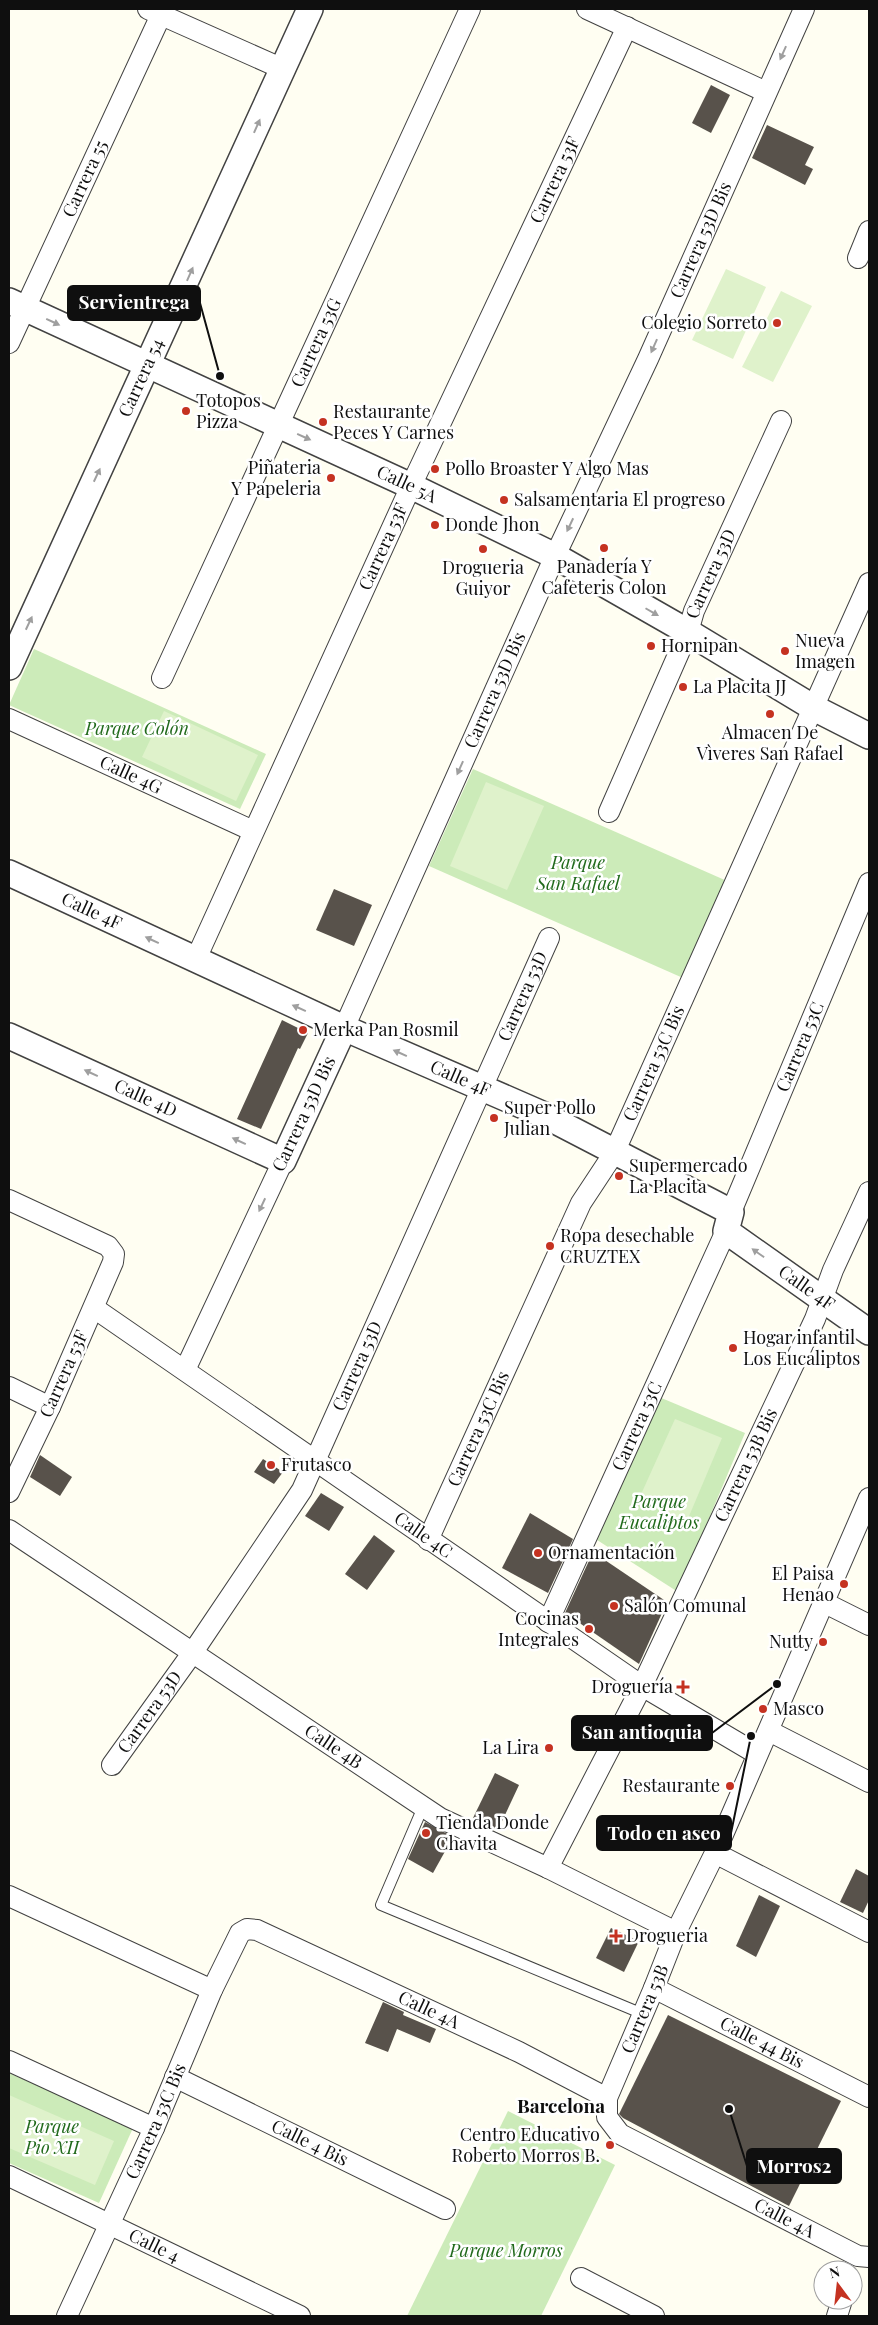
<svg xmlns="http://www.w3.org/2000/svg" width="878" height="2325" font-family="'Playfair Display',serif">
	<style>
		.green { fill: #ccebb9 }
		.pitch { fill: #dff2cb }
		.building { fill: #58524b }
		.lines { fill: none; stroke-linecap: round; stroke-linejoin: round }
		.service-casing { stroke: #424242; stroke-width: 12 }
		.minor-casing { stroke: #424242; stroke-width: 22 }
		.tertiary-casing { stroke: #424242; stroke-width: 28 }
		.service { stroke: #fff; stroke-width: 10 }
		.minor { stroke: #fff; stroke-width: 20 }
		.tertiary { stroke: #fff; stroke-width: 25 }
		.oneway { fill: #9f9f9f }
		.poi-dot { fill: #c53221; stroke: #fff; stroke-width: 2 }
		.labels { text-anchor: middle; stroke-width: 5; stroke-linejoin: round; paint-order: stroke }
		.street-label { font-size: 18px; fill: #0f0f0f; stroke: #fff }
		.poi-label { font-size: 18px; fill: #0f0f0f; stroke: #fff; text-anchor: start }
		.park-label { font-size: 18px; font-style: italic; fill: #216a1c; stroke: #fff }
		.neighbourhood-label { font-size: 19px; font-weight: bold; fill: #0f0f0f; stroke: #fff }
		.leader { fill: none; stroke: #0f0f0f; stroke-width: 2 }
		.callout-dot { fill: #0f0f0f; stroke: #fff; stroke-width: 2 }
		.callout { fill: #0f0f0f; stroke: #0f0f0f; stroke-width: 2 }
		.callout-label { font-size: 19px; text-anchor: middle; font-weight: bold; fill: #fff }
	</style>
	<rect width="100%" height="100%" fill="#fffef2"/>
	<g class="green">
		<polygon points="34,649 266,754 240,809 9,705"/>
		<polygon points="473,769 727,881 683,978 429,866"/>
		<polygon points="659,1397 745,1433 678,1592 594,1538"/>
		<polygon points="9,2073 133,2128 99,2203 9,2163"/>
		<polygon points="508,2111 615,2165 541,2316 407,2316"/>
	</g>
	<g class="pitch">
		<polygon points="726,269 766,287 733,359 692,340"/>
		<polygon points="781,291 812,306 773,382 742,367"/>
		<polygon points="164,711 258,755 236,801 142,757"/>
		<polygon points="486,782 544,806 507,890 450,866"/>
		<polygon points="675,1419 722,1438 687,1521 638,1501"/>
		<polygon points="9,2095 114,2141 95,2185 9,2148"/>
	</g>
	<g class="building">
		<polygon points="711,85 730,95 711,133 692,123"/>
		<polygon points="767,125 814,147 805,165 813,169 805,185 752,158"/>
		<polygon points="334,889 372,905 354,946 316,930"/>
		<polygon points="282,1020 308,1033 300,1049 298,1048 261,1129 237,1119"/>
		<polygon points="40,1455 72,1477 60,1496 30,1477"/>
		<polygon points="263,1459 283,1472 274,1484 254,1472"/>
		<polygon points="321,1493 344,1507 329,1531 305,1516"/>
		<polygon points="530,1513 573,1539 548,1593 502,1568"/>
		<polygon points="374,1535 395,1551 367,1590 345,1574"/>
		<polygon points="593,1552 667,1602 639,1664 565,1613"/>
		<polygon points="495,1773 519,1785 498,1830 473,1818"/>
		<polygon points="425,1822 453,1837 433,1873 408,1859"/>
		<polygon points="856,1869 869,1876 869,1900 863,1913 840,1902"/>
		<polygon points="759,1895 780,1906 756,1957 736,1946"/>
		<polygon points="611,1928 639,1941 624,1972 596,1958"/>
		<polygon points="383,2002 404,2012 403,2015 436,2029 430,2043 397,2029 388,2052 365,2043"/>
		<polygon points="668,2015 841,2101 789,2206 623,2118 619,2114"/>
	</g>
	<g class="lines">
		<defs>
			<polyline id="service" points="423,1807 381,1905 643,2014"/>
			<g id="minor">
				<polyline points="148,9 283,69"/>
				<polyline points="587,9 766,92"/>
				<polyline points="858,258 869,231"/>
				<path id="s1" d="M 9,343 L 161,15"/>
				<path id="s2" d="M 162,678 L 470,9"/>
				<path id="s3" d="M 9,719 L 253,831"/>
				<path id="s4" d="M 609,812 L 688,632 L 694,611 L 781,421"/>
				<path id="s5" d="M 195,961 L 411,486 L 627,27"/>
				<path id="s6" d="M 344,1028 L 555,556 L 648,359 L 804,9"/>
				<polyline points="9,1200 108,1246 114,1254 113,1262 50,1407 9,1492"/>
				<path id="s7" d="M 731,1212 L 869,883"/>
				<path id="s8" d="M 94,1308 L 642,1686 L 757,1754"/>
				<polyline points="185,1370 283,1161"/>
				<polyline points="9,1387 50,1407"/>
				<path id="s9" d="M 869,1498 L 715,1853 L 676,1932 L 654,1988 L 607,2098 L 607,2117 L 620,2134 L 858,2256 L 869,2257"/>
				<path id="s10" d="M 9,1530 L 440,1818 L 548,1868 L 676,1932"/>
				<path id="s11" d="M 428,1540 L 581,1203 L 614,1153 L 869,583"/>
				<polyline points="823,1602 869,1625"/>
				<path id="s12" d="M 548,1622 L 726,1231"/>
				<polyline points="769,1731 869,1782"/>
				<path id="s13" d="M 112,1765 L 193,1652 L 302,1490 L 549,938"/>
				<polyline points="715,1853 869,1932"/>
				<path id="s14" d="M 548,1868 L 642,1686 L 815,1319 L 833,1270 L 869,1192"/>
				<polyline points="9,1896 212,1990"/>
				<path id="s15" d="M 654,1988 L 869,2097"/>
				<polyline points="9,2061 154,2128"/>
				<path id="s16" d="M 175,2077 L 445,2209"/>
				<path id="s17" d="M 9,2176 L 300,2316"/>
				<polyline points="581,2278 654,2316"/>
				<path id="s18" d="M 67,2316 L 154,2128 L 212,1990 L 240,1933 L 247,1929 L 257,1930 L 519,2052 L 607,2098"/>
				<polyline points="837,2316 842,2300"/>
			</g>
			<g id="tertiary">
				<path id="s19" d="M 9,301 L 411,486 L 555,556 L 688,632 L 814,708 L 869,736"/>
				<path id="s20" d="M 9,667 L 310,9"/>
				<path id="s21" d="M 9,873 L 344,1028 L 542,1114 L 731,1212 L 726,1231 L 869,1332"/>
				<path id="s22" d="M 9,1036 L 283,1161 L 344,1028"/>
			</g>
		</defs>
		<use href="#service" class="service-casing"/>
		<use href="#minor" class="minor-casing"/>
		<use href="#tertiary" class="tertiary-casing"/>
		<use href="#service" class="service"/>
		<use href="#minor" class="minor"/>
		<use href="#tertiary" class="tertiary"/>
	</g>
	<defs><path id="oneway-solid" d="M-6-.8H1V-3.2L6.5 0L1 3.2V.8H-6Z" transform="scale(1.25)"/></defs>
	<g class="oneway">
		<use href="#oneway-solid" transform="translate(783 53) rotate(114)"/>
		<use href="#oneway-solid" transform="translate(257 126) rotate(-66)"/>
		<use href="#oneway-solid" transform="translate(190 274) rotate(-66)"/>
		<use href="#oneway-solid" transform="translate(53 322) rotate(25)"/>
		<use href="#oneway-solid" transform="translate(654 346) rotate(114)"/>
		<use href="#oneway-solid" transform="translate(304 437) rotate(24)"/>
		<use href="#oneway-solid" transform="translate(97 475) rotate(-65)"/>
		<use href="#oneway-solid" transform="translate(570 525) rotate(115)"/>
		<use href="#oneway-solid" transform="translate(652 612) rotate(30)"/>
		<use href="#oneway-solid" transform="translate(29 623) rotate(-65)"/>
		<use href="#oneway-solid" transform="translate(460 768) rotate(114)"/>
		<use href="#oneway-solid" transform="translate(152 940) rotate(-155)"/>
		<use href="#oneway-solid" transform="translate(299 1008) rotate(-156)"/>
		<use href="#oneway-solid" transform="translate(400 1053) rotate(-156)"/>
		<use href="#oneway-solid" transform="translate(91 1073) rotate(-155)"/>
		<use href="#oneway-solid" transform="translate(239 1141) rotate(-155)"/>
		<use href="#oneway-solid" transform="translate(262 1205) rotate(115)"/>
		<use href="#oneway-solid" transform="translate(758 1253) rotate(-145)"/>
	</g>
	<g class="poi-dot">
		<circle cx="777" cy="323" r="5"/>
		<circle cx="186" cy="411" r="5"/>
		<circle cx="323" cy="422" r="5"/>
		<circle cx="435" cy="469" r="5"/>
		<circle cx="331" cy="478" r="5"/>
		<circle cx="504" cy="500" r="5"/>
		<circle cx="435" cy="525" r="5"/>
		<circle cx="604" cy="548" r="5"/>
		<circle cx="483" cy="549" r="5"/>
		<circle cx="651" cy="646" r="5"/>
		<circle cx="785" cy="651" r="5"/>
		<circle cx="683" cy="687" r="5"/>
		<circle cx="770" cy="714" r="5"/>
		<circle cx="303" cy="1030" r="5"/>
		<circle cx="494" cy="1118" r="5"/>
		<circle cx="619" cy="1176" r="5"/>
		<circle cx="550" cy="1246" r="5"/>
		<circle cx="733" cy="1348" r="5"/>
		<circle cx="271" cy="1465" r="5"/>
		<circle cx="538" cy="1553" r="5"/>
		<circle cx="844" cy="1584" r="5"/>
		<circle cx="614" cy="1606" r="5"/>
		<circle cx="589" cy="1629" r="5"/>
		<circle cx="823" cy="1642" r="5"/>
		<path d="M680.5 1679.5h5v5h5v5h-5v5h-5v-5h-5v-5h5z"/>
		<circle cx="763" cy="1709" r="5"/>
		<circle cx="549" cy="1748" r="5"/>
		<circle cx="730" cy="1786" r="5"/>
		<circle cx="426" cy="1833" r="5"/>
		<path d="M613.5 1928.5h5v5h5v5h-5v5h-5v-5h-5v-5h5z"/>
		<circle cx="610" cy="2145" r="5"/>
	</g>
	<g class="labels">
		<g class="street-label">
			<text dy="6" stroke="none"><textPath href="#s1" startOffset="181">Carrera 55</textPath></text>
			<text dy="6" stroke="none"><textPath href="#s5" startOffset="860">Carrera 53F</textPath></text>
			<text dy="6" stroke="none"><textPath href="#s6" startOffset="865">Carrera 53D Bis</textPath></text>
			<text dy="6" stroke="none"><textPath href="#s2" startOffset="369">Carrera 53G</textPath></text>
			<text dy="6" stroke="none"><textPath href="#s20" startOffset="318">Carrera 54</textPath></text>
			<text dy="6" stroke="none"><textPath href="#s19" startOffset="438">Calle 5A</textPath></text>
			<text dy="6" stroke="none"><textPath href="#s5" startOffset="455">Carrera 53F</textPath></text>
			<text dy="6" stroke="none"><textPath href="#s4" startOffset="259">Carrera 53D</textPath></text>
			<text dy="6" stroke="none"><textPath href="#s6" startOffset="370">Carrera 53D Bis</textPath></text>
			<text dy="6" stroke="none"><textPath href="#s3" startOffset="134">Calle 4G</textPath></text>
			<text dy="6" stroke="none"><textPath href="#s21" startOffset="91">Calle 4F</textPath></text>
			<text dy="6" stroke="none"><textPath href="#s13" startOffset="875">Carrera 53D</textPath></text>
			<text dy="6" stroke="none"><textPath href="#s7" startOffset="179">Carrera 53C</textPath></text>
			<text dy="6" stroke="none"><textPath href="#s11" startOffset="528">Carrera 53C Bis</textPath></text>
			<text dy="6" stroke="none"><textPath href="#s21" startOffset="496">Calle 4F</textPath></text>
			<text dy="6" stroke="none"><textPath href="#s22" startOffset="150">Calle 4D</textPath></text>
			<text transform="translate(304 1114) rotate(-65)" y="6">Carrera 53D Bis</text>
			<text dy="6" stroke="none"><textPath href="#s21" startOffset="916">Calle 4F</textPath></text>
			<text dy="6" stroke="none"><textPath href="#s13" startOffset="470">Carrera 53D</textPath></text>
			<text transform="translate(64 1374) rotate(-66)" y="6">Carrera 53F</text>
			<text dy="6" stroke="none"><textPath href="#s12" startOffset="215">Carrera 53C</textPath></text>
			<text dy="6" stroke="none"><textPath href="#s11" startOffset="122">Carrera 53C Bis</textPath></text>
			<text dy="6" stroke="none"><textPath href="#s14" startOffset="449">Carrera 53B Bis</textPath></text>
			<text dy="6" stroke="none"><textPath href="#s8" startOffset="400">Calle 4C</textPath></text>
			<text dy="6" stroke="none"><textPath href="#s13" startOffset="65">Carrera 53D</textPath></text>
			<text dy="6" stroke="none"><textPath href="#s10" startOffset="390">Calle 4B</textPath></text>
			<text transform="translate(645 2009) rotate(-67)" y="6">Carrera 53B</text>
			<text dy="6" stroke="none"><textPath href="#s18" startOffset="628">Calle 4A</textPath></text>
			<text dy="6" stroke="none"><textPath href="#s15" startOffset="121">Calle 44 Bis</textPath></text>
			<text dy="6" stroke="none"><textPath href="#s18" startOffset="214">Carrera 53C Bis</textPath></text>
			<text dy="6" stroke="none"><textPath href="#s16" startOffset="150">Calle 4 Bis</textPath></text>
			<text dy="6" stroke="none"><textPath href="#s9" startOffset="880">Calle 4A</textPath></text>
			<text dy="6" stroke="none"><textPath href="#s17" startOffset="161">Calle 4</textPath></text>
		</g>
		<g class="poi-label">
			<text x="767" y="329" text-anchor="end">Colegio Sorreto</text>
			<text x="196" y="407">Totopos<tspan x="196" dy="21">Pizza</tspan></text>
			<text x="333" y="418">Restaurante<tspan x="333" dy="21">Peces Y Carnes</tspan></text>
			<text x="321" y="474" text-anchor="end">Piñateria<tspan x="321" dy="21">Y Papeleria</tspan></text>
			<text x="445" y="475">Pollo Broaster Y Algo Mas</text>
			<text x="514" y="506">Salsamentaria El progreso</text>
			<text x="445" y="531">Donde Jhon</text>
			<text x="604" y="573" text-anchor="middle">Panadería Y<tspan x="604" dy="21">Cafeteris Colon</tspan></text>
			<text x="483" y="574" text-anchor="middle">Drogueria<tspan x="483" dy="21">Guiyor</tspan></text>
			<text x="795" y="647">Nueva<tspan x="795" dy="21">Imagen</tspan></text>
			<text x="661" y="652">Hornipan</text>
			<text x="693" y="693">La Placita JJ</text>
			<text x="770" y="739" text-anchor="middle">Almacen De<tspan x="770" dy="21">Vìveres San Rafael</tspan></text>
			<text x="313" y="1036">Merka Pan Rosmil</text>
			<text x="504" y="1114">Super Pollo<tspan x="504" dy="21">Julian</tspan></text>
			<text x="629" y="1172">Supermercado<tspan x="629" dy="21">La Placita</tspan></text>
			<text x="560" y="1242">Ropa desechable<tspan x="560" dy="21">CRUZTEX</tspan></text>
			<text x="743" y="1344">Hogar infantil<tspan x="743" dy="21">Los Eucaliptos</tspan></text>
			<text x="281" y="1471">Frutasco</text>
			<text x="548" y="1559">Ornamentación</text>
			<text x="834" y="1580" text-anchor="end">El Paisa<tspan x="834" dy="21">Henao</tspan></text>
			<text x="624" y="1612">Salón Comunal</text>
			<text x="579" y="1625" text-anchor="end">Cocinas<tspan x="579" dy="21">Integrales</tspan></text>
			<text x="813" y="1648" text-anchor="end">Nutty</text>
			<text x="673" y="1693" text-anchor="end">Droguería</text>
			<text x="773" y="1715">Masco</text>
			<text x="539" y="1754" text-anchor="end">La Lira</text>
			<text x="720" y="1792" text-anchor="end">Restaurante</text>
			<text x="436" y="1829">Tienda Donde<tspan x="436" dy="21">Chavita</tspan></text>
			<text x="626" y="1942">Drogueria</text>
			<text x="600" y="2141" text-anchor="end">Centro Educativo<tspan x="600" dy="21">Roberto Morros B.</tspan></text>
		</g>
		<g class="park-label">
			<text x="137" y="735">Parque Colón</text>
			<text x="578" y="869">Parque<tspan x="578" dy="21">San Rafael</tspan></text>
			<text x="659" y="1508">Parque<tspan x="659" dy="21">Eucaliptos</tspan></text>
			<text x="52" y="2133">Parque<tspan x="52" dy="21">Pio XII</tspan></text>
			<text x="506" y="2257">Parque Morros</text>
		</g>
		<g class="neighbourhood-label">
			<text x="561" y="2113">Barcelona</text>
		</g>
	</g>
	<path class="leader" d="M220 376L200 303M777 1684L712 1733M751 1736L731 1833M729 2109L747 2166"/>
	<g class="callout-dot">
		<circle cx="220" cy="376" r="5"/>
		<circle cx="777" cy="1684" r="5"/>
		<circle cx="751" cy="1736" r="5"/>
		<circle cx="729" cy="2109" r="5"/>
	</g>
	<g class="callout">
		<rect x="68" y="286" width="132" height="34" rx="5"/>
		<rect x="572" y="1716" width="140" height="34" rx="5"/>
		<rect x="597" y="1816" width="134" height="34" rx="5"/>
		<rect x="747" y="2149" width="94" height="34" rx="5"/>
	</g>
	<g class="callout-label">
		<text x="134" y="309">Servientrega</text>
		<text x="642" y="1739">San antioquia</text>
		<text x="664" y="1840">Todo en aseo</text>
		<text x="794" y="2173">Morros2</text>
	</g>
	<rect width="878" height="2325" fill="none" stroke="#0f0f0f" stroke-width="20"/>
	<g transform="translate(838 2285) rotate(345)"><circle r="24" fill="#ffffff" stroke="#9f9f9f"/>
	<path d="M0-4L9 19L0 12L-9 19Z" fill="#c53221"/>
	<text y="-8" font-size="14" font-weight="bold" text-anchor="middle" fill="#0f0f0f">N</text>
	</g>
</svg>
